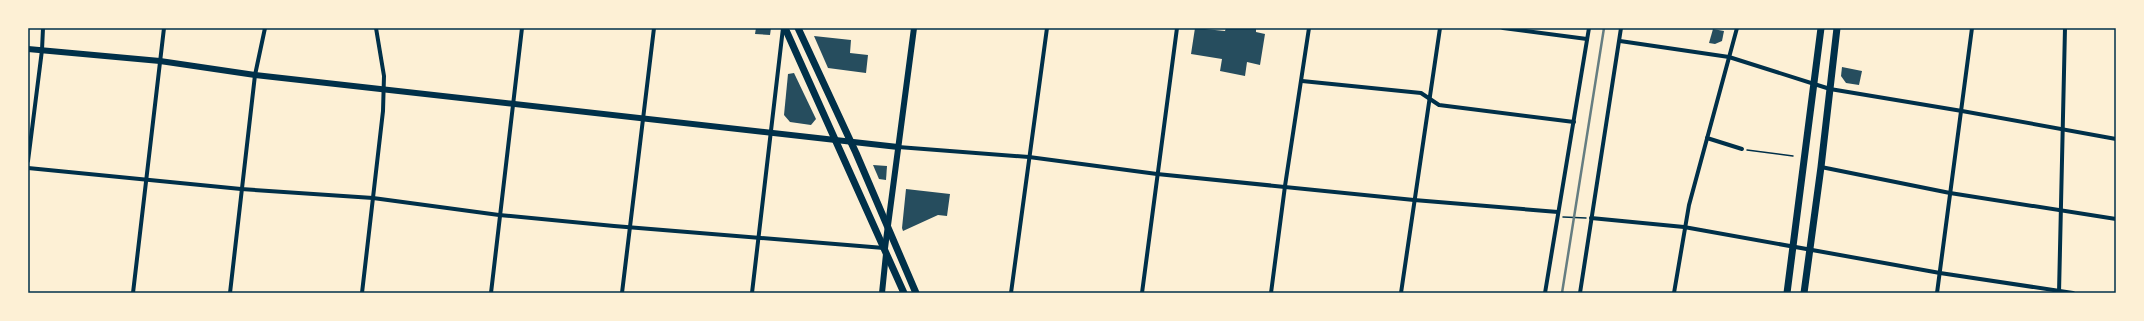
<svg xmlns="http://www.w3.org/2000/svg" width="2144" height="321" font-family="'PT Sans Narrow',sans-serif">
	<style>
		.building { fill: #264d5e }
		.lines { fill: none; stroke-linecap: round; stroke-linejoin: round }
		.path { stroke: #003049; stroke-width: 1.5 }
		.minor { stroke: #003049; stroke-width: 4 }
		.tertiary { stroke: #003049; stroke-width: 6 }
		.secondary { stroke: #003049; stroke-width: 7 }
		.rail { stroke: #657d81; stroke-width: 2.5 }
		.neatline { fill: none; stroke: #003049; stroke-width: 1.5 }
	</style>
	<rect width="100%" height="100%" fill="#fdf0d5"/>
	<g class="building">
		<polygon points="756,28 771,28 770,35 755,34"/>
		<polygon points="1195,28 1225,31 1226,28 1256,28 1256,32 1265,34 1260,65 1247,62 1245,76 1220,71 1222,59 1191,54"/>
		<polygon points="1713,29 1724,31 1722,41 1715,44 1709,43"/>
		<polygon points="814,36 851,40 850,53 868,55 866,73 828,68"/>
		<polygon points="1842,67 1862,71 1859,85 1846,83 1841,76"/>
		<polygon points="794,73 816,119 811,125 790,122 784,115 788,74"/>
		<polygon points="873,165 887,166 886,180 879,179"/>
		<polygon points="906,189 950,194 947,216 938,215 903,231 902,228"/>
	</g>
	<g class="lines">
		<g class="path">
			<polyline points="1747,150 1793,156"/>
			<polyline points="1563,217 1586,218"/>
		</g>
		<g class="minor">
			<polyline points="1503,28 1587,39"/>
			<polyline points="1620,41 1729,57 1830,89 1962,111 2116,139"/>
			<polyline points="1302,81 1421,93 1439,105 1574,122"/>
			<polyline points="1707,138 1742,149"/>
			<polyline points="898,147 1029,157 1157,174 1414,200 1558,212"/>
			<polyline points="28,161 42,50 43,28"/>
			<polyline points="1821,167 1950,193 2116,219"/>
			<polyline points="28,168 241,189 373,198 499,215 614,226 884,248"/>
			<polyline points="1591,218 1684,227 1940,273 2073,293"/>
			<polyline points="133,293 164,28"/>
			<polyline points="230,293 255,75 265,28"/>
			<polyline points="362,293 383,111 384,76 376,28"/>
			<polyline points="491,293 522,28"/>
			<polyline points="622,293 654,28"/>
			<polyline points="752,293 783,28"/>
			<polyline points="1011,293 1047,28"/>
			<polyline points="1142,293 1177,28"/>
			<polyline points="1271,293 1285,186 1309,28"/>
			<polyline points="1401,293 1440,28"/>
			<polyline points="1545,293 1589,28"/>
			<polyline points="1580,293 1621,28"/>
			<polyline points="1674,293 1689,205 1737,28"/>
			<polyline points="1937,293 1972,28"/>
			<polyline points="2059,293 2065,28"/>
		</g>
		<g class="tertiary">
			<polyline points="28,49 160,61 255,75 898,147"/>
			<polyline points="885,248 914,28"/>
			<polyline points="882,293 886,254"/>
		</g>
		<g class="secondary">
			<polyline points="785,28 904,293"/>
			<polyline points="798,28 856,153 916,293"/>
			<polyline points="1787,293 1821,28"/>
			<polyline points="1804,293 1821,167 1837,28"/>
		</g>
		<polyline class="rail" points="1562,293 1604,28"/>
	</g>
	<rect width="2144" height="321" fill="none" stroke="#fdf0d5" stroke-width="58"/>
	<rect x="29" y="29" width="2086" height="263" class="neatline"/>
</svg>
